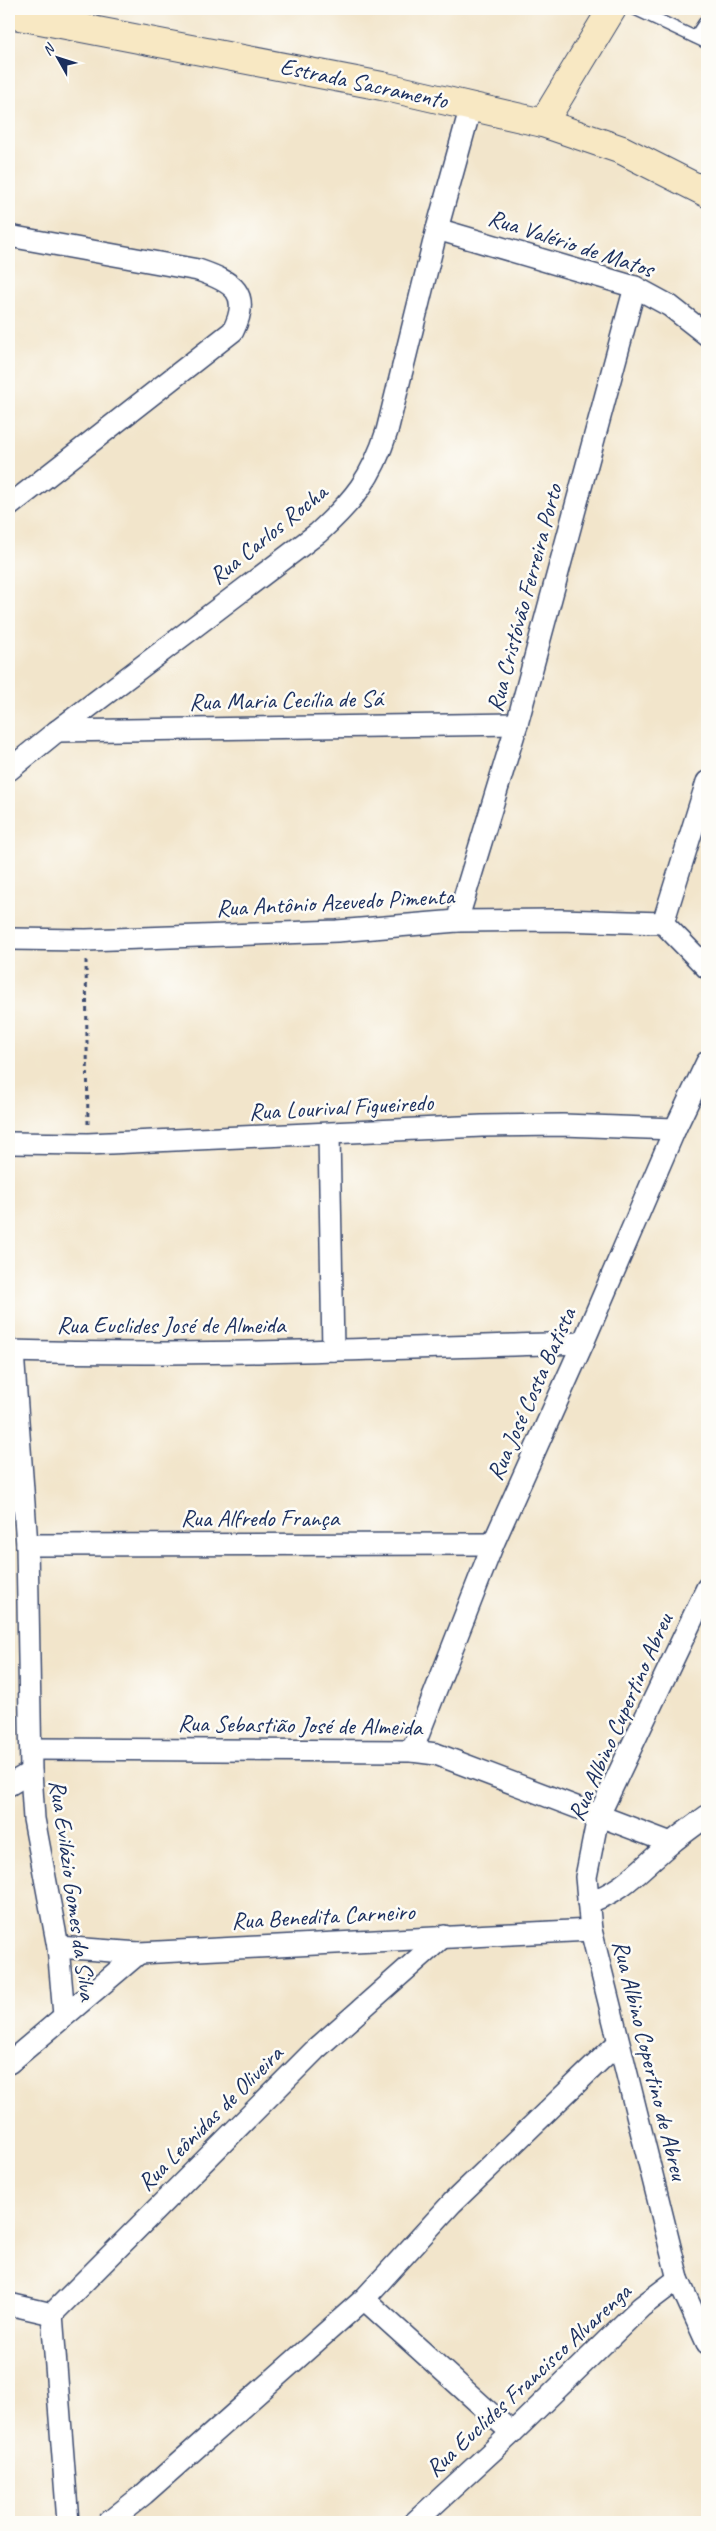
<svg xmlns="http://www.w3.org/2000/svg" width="716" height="2531" font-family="Caveat,sans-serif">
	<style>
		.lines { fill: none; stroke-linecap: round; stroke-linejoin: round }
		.lane-casing { stroke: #3b4a6e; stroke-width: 14 }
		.street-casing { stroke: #3b4a6e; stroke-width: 24 }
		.secondary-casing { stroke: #3b4a6e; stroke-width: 30 }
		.path { stroke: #3b4a6e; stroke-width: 3; stroke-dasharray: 4 4; stroke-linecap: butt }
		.lane { stroke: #fff; stroke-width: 11 }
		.street { stroke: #fff; stroke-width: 21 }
		.secondary { stroke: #f8e8c3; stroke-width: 28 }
		.labels { text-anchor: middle; stroke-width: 5; stroke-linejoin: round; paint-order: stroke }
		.street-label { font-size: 24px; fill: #1b2f5e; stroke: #fdfcf7 }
	</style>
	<rect width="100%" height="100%" fill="#fdfcf7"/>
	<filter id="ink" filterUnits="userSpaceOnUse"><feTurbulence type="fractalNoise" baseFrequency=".02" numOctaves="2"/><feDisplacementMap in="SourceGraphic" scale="10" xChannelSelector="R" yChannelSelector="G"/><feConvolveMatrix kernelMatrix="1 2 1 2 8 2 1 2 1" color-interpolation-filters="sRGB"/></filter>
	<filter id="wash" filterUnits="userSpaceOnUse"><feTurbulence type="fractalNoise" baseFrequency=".0096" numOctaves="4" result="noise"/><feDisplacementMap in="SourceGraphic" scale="20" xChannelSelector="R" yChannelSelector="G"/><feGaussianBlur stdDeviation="1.12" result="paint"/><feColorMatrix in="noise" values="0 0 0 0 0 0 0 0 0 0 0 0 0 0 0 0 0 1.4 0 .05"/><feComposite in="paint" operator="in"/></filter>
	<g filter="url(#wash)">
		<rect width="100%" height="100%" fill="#f2e5cb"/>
	</g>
	<g filter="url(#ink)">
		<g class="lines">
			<defs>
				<g id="lane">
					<polyline points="635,9 707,43"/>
					<polyline points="695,37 707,19"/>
				</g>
				<g id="street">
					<polyline points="437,229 635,287 670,306 707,335"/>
					<path d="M 9,236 L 198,270 C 233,282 252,293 233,331 L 9,506"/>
					<polyline points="57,731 517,724"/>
					<path d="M 9,770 L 57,731 L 318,533 C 354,500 372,478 387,431 L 437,229 L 471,106"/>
					<polyline points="707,782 663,923 707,968"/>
					<polyline points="457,921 517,724 635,287"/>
					<polyline points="9,939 86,940 337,931 457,921 559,920 663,923"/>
					<polyline points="329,1135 333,1350"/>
					<polyline points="9,1143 88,1144 482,1126 563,1125 675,1129"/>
					<path d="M 9,1351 C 200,1357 392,1348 583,1343"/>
					<polyline points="13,1352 27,1545 31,1772 34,1819 58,1947 64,2015"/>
					<polyline points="27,1545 493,1544"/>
					<polyline points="707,1588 598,1817 586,1877 591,1930 678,2279 707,2343"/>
					<polyline points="32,1749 412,1751 436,1754 671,1843"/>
					<polyline points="412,1751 493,1544 583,1343 675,1129 707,1062"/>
					<polyline points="9,1785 31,1772"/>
					<path d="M 588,1902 C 622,1893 643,1866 670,1844 C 682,1834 695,1825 707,1816"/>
					<polyline points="58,1947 139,1953 591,1930"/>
					<polyline points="9,2063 139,1953"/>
					<polyline points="364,2299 512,2433"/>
					<polyline points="9,2304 52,2314 315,2050 444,1936"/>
					<polyline points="52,2314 68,2522"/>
					<polyline points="109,2522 144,2494 364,2299 452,2203 618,2043"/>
					<polyline points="415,2522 512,2433 641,2307 678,2279"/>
				</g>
				<g id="secondary">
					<polyline points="9,14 382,86 543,123 622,150 707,193"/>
					<polyline points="543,123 612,9"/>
				</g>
			</defs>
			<use href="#lane" class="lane-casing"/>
			<use href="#street" class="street-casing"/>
			<use href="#secondary" class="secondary-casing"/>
			<polyline class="path" points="86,960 88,1126"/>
			<use href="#lane" class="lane"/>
			<use href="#street" class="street"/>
			<use href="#secondary" class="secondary"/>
		</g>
	</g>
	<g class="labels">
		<g class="street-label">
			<text transform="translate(364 83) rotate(12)" y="8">Estrada Sacramento</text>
			<text transform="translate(571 243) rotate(18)" y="8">Rua Valério de Matos</text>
			<text transform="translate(268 534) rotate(-39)" y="8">Rua Carlos Rocha</text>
			<text transform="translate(524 598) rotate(-75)" y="8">Rua Cristóvão Ferreira Porto</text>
			<text transform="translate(286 700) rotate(-1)" y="8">Rua Maria Cecília de Sá</text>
			<text transform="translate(335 902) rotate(-3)" y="8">Rua Antônio Azevedo Pimenta</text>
			<text transform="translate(341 1107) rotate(-3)" y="8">Rua Lourival Figueiredo</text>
			<text x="171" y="1333">Rua Euclides José de Almeida</text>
			<text transform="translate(531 1394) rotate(-66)" y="8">Rua José Costa Batista</text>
			<text x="260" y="1526">Rua Alfredo França</text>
			<text transform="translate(620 1717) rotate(-66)" y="8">Rua Albino Cupertino Abreu</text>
			<text transform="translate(300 1725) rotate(1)" y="8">Rua Sebastião José de Almeida</text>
			<text transform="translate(73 1890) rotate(82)" y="8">Rua Evilázio Gomes da Silva</text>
			<text transform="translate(323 1916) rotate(-3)" y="8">Rua Benedita Carneiro</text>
			<text transform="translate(650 2060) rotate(76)" y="8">Rua Albino Copertino de Abreu</text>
			<text transform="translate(210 2118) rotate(-45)" y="8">Rua Leônidas de Oliveira</text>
			<text transform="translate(528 2380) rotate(-43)" y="8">Rua Euclides Francisco Alvarenga</text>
		</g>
	</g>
	<rect width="716" height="2531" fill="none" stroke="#fdfcf7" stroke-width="30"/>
	<g transform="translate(58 58) rotate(309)" stroke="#fdfcf7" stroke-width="4" paint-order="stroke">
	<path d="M0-4L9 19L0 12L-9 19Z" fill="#1b2f5e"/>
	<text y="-8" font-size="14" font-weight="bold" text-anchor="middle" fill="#1b2f5e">N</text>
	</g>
</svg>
